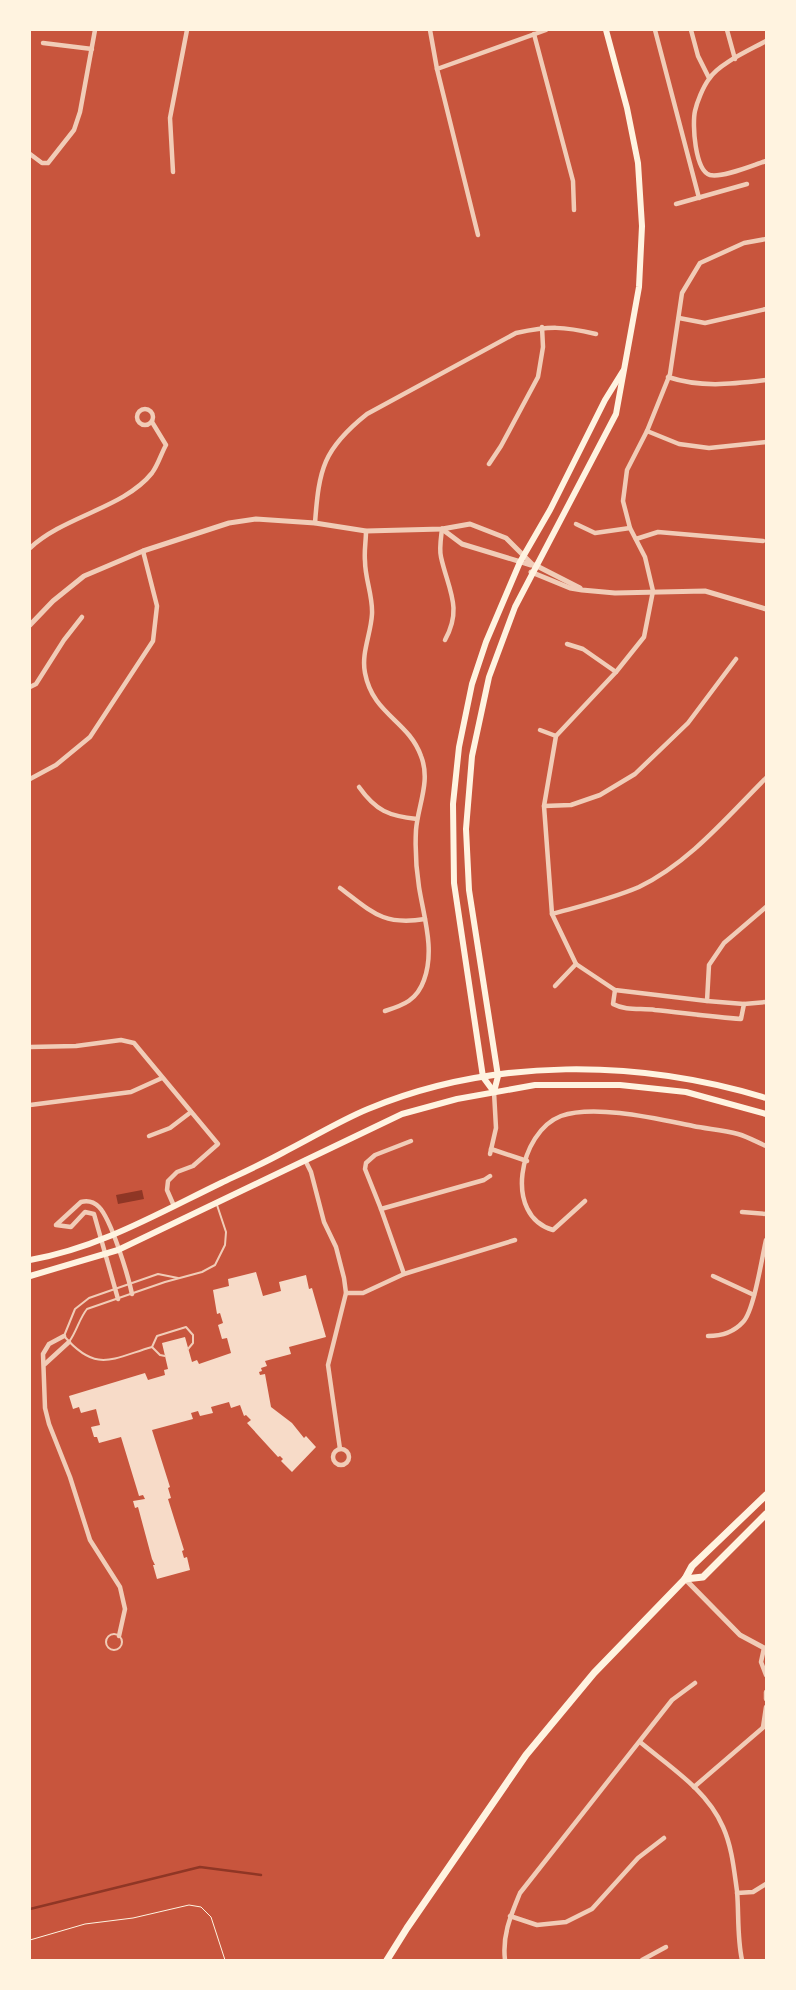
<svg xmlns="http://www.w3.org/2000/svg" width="796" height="1990" font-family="'Source Serif 4',serif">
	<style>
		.water { fill: #8f3625 }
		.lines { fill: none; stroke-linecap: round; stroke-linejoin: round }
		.stream { stroke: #8f3625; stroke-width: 2.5 }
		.building { fill: #f7dbc8 }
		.path { stroke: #fff3e0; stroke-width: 1 }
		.service { stroke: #f1ccb7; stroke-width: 2 }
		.minor { stroke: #f1ccb7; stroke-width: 4.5 }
		.tertiary { stroke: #f1ccb7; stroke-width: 5 }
		.secondary { stroke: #fff3e0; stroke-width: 6 }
		.trunk { stroke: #fff3e0; stroke-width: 7 }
	</style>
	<rect width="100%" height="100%" fill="#c8553d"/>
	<polygon class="water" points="142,1190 144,1199 118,1204 116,1195"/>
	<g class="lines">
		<polyline class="stream" points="30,1909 200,1867 261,1875"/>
	</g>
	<polygon class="building" points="256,1272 263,1296 281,1291 279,1282 306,1275 309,1289 312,1288 326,1337 289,1347 291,1354 265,1361 267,1366 261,1368 262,1371 259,1372 260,1375 265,1374 271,1407 292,1423 304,1438 306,1436 316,1447 292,1472 281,1461 283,1459 280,1456 278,1457 247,1423 251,1420 246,1415 244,1416 240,1405 231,1408 229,1402 211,1407 213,1413 200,1416 198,1411 191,1413 193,1419 152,1430 170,1487 168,1488 171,1498 168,1499 184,1550 182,1551 184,1558 187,1557 190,1570 157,1579 153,1565 155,1565 152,1559 138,1507 135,1508 133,1501 145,1499 143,1495 139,1496 121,1437 99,1443 97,1437 94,1437 91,1427 100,1425 96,1409 81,1413 79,1407 73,1409 69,1396 145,1373 148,1380 165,1375 164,1370 168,1369 162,1343 185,1337 192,1362 197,1360 199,1364 231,1353 227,1338 222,1339 218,1325 223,1323 220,1313 217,1314 213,1290 229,1286 228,1279"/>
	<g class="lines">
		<polyline class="path" points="30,1940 85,1924 133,1918 189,1905 201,1907 211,1917 225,1960"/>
		<g class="service">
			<path d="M 178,1278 L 158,1274 L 89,1298 L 75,1309 L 64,1336 C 96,1373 111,1359 152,1347 L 157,1336 L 186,1327 L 193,1335 L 193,1343 L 188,1349"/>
			<path d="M 69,1342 C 77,1331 79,1319 87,1309 L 165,1282 L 202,1272 L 215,1265 L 225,1245 L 226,1232 L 217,1205"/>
			<polyline points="152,1347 160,1355 165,1356"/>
			<circle cx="114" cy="1642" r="8"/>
		</g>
		<g class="minor">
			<polyline points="430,30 437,69 478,235"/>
			<polyline points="655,30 699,198"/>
			<polyline points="691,30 698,56 709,78"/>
			<polyline points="727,30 735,59"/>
			<polyline points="534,34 573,181 574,210"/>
			<path d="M 766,41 C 750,50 718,64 709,79 C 703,87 697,102 695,111 C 692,124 695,171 710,175 C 723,178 753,165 766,161"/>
			<polyline points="43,43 92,49"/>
			<polyline points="437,69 546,30"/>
			<polyline points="30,154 42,163 48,163 74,130 80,112 95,30"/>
			<polyline points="173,172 170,118 187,30"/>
			<polyline points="676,204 747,184"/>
			<polyline points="766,239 744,243 700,263 682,293 670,374 647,431 627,470 623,501 630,528 645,557 653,591 644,637 616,672 556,736 544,806 552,914 576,964 615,990 707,1001 744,1004 766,1002"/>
			<polyline points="679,318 705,323 766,309"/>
			<path d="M 668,377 C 701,388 732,384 766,380"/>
			<circle cx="145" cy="417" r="8"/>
			<polyline points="647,431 679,444 709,448 766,442"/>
			<polyline points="489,464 501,446 538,377 543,347 542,327"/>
			<path d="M 315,523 C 319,469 323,449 367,414 L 516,333 C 550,326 562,326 596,334"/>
			<polyline points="576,524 595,533 630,528"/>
			<path d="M 442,529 C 441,538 439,549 441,557 C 448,589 463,608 445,640"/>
			<path d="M 366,531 C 366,541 364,551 365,561 C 365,579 373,596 372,614 C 371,634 361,653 365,673 C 373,715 408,720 421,756 C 431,781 418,805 416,830 C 415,849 416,868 419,887 C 424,918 435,950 424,980 C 417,1000 404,1005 385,1011"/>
			<polyline points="636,539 658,532 763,541"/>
			<path d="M 30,548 C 64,516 124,508 152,473 C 158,465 161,454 166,445 L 152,422"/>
			<polyline points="567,644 583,649 616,672"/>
			<polyline points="30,687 36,684 64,640 82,617"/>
			<polyline points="540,730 556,736"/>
			<polyline points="30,779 56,765 90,737 153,641 157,606 143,551"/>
			<path d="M 359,787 C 376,811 389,816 417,819"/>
			<polyline points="544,806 571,805 600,795 635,774 688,723 736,659"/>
			<path d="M 340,888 C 372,912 383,926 425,919"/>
			<path d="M 552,914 C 581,906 611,899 639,887 C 689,863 727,817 766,778"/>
			<polyline points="555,986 576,964"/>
			<path d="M 615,990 L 613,1004 C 626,1011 641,1008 655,1010 C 684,1013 712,1017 741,1019 L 744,1004"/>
			<polyline points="707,1001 709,965 724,943 766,907"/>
			<polyline points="30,1047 76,1046 121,1040 134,1043 218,1144 193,1166 177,1172 168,1181 167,1190 174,1206"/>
			<polyline points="30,1105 131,1092 162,1078"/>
			<polyline points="149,1136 170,1128 191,1112"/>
			<polyline points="491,1149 527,1161"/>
			<polyline points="490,1154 496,1128 494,1092"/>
			<polyline points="305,1160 311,1172 324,1222 336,1247 344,1278 346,1293 328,1365 340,1449"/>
			<path d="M 585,1201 L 553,1230 C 503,1216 519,1132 561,1116 C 595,1104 658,1119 693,1126 C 708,1129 723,1130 738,1134 C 748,1137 757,1142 766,1146"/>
			<polyline points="381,1209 365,1169 366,1163 375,1155 411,1141"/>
			<polyline points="742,1212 766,1214"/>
			<polyline points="404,1274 381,1209 484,1180 490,1176"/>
			<polyline points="713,1276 754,1295"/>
			<polyline points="346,1293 363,1293 404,1274 515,1240"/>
			<path d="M 118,1299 L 94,1214 L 85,1212 L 71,1227 L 56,1225 L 81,1202 C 88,1200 94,1202 99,1207 C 111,1219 128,1275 132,1294"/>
			<polyline points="64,1336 49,1344 43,1354 45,1408 49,1424 70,1477 90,1540 120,1587 125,1609 119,1636"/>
			<path d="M 708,1336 C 722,1336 734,1332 743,1322 C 754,1311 762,1257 766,1240"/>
			<polyline points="45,1364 69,1342"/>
			<circle cx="341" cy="1457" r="8"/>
			<polyline points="764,1648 761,1662 766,1675"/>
			<polyline points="766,1692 766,1699"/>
			<polyline points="763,1727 766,1707"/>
			<path d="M 640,1742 C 670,1767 707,1790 723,1827 C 732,1847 734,1870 737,1891 C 739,1914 737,1937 742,1960"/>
			<polyline points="694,1787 766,1725"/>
			<polyline points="737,1893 753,1892 766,1884"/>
			<polyline points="510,1916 537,1925 566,1922 592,1909 638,1858 664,1838"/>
			<path d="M 505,1960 C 502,1935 511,1915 520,1893 L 672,1700 L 695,1683"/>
			<polyline points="642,1960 666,1947"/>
		</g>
		<g class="tertiary">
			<polyline points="442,529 462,544 531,565"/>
			<polyline points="535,565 580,588"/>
			<polyline points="531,572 570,588 582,590 615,593 705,591 766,609"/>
			<polyline points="30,625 53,601 84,576 143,551 229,523 256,519 315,523 366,531 442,529 470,524 506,538 534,566"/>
			<polyline points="685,1579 740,1635 766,1649"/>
		</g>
		<g class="secondary">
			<polyline points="494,1092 498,1076 469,890 466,829 472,756 489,677 515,607 616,414 639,287 642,226 638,163 627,108 606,30"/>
			<polyline points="494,1092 483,1077 454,883 453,804 459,747 472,684 486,642 520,562 550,510 605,400 623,371"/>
			<path d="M 30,1260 C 99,1248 159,1213 221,1183 C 242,1173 264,1163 284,1152 C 312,1138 339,1121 368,1109 C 493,1057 638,1059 766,1098"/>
			<polyline points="30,1276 118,1250 402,1114 457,1099 535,1085 620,1085 686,1092 766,1114"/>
		</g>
		<g class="trunk">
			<polyline points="685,1579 703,1577 766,1514"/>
			<polyline points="387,1960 407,1928 526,1755 594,1673 685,1579 692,1566 766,1495"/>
		</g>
	</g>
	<rect width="796" height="1990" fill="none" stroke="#fff3e0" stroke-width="62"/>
</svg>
